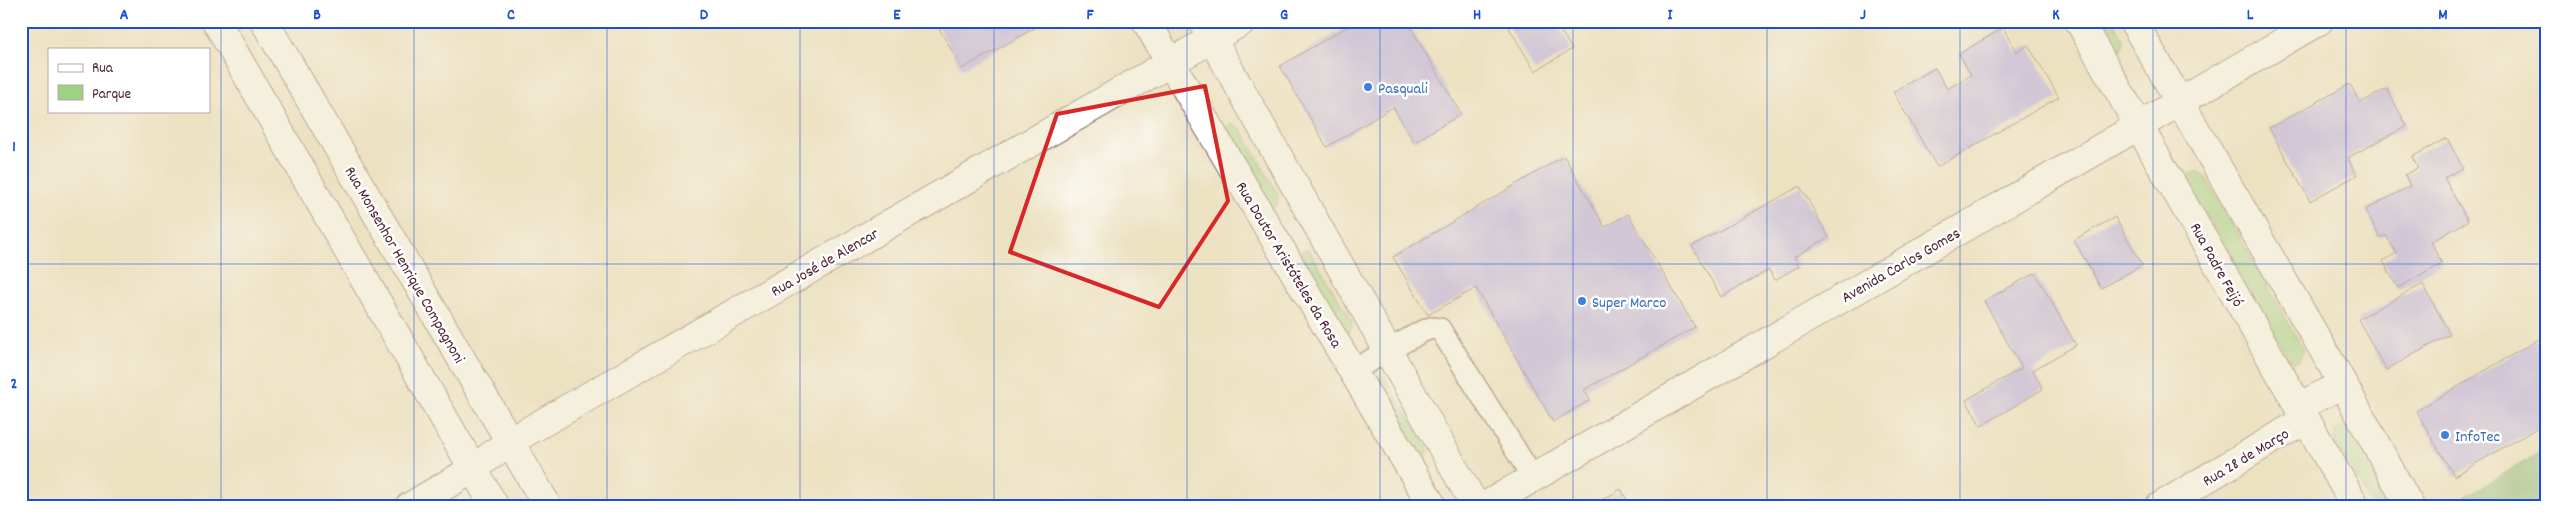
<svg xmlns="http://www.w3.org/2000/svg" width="2567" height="528" font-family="Dekko,sans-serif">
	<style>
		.green { fill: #9dd282; stroke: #747856 }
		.forest { fill: #7eb470; stroke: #646a4e }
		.building { fill: #b0a6ed }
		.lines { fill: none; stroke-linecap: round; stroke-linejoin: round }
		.lane-casing { stroke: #836360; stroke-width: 24 }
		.street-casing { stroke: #836360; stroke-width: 30 }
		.lane { stroke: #fff; stroke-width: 21 }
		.street { stroke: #fff; stroke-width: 28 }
		.marked { fill: none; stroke: #d62828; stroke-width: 4; stroke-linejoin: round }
		.grid { fill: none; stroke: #1d4ed8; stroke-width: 1; stroke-opacity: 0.55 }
		.shop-dot { fill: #3f7fe0; stroke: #fff; stroke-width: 2 }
		.labels { text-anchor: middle; stroke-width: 5; stroke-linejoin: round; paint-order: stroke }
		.shop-label { font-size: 16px; fill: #366cbe; stroke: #fff; text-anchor: start }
		.street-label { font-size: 16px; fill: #4a1f2b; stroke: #fff }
		.neatline { fill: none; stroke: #1d4ed8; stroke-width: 2 }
		.grid-label { font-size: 16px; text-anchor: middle; font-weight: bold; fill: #1d4ed8 }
	</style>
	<rect width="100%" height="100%" fill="#fff"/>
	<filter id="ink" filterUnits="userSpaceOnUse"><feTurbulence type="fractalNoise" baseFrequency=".02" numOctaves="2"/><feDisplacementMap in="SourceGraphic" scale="10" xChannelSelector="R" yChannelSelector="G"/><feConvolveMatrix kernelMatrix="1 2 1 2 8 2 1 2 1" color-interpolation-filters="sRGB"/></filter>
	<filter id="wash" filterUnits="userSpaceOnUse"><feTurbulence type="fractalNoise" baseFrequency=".0096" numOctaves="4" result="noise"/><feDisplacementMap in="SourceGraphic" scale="20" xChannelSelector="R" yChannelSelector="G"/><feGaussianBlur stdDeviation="1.12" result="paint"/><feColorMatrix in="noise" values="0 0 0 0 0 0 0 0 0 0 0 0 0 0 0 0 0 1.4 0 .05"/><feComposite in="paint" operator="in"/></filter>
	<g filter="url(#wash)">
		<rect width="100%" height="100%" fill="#ece2c2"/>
		<g class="green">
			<polygon points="2091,21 2113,21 2124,40 2122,50 2111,52"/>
			<polygon points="1231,124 1241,129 1278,195 1277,205 1272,209 1225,131"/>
			<polygon points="2199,171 2204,175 2304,350 2299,361 2294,362 2289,359 2188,184 2190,174"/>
			<polygon points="1308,249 1351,319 1352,326 1349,332 1345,334 1298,252"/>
			<polygon points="1383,375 1427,446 1428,453 1419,460 1373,379"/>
			<polygon points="2342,428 2348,430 2392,507 2373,507 2336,442 2335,432"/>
		</g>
		<polygon class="forest" points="2546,449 2546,507 2465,507 2461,499"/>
		<g id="blocks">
			<g class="building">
				<polygon points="935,21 1047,21 962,69"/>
				<polygon points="1357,21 1407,21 1461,114 1414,142 1393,107 1327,147 1280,66"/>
				<polygon points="1505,21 1567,21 1569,24 1560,30 1572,49 1535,71"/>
				<polygon points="2003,28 2017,52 2028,45 2059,97 1937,167 1893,92 1935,68 1947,89 1971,75 1959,54"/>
				<polygon points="2350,84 2360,103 2387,89 2407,126 2347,158 2357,175 2310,201 2269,128"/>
				<polygon points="2447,138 2463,168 2444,178 2468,221 2431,242 2442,264 2398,288 2383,261 2396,253 2386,235 2380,238 2365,210 2410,186 2405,175 2418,168 2412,157"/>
				<polygon points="1564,156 1605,227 1628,214 1695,327 1584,390 1590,400 1553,422 1476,288 1428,315 1393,257"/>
				<polygon points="1800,186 1829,237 1794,257 1799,266 1775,280 1769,270 1721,297 1692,246"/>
				<polygon points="2115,217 2142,265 2101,288 2074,240"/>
				<polygon points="2035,273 2076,345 2033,370 2043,389 1981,426 1966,400 2022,368 1984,301"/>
				<polygon points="2423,284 2450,334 2386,370 2358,319"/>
				<polygon points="2546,335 2546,423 2454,476 2416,411"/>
				<polygon points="1621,489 1631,507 1590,507"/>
			</g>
		</g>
	</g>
	<g filter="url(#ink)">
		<use href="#blocks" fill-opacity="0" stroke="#836360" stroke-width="1"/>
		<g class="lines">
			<defs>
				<polyline id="lane" points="1352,371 1421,332 1431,328 1440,329 1533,478"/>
				<g id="street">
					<polyline points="216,21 495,507"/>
					<polyline points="264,21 548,507"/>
					<polyline points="1146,21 1433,507"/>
					<polyline points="1202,21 1476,507"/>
					<polyline points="2079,21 2356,507"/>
					<polyline points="2133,21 2343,384 2410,507"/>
					<polyline points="2298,407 2343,384"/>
					<polyline points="409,507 473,469 509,442 1243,21"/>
					<polyline points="1483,507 2319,21"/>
					<polyline points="2159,507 2305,420"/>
				</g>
			</defs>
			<use href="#lane" class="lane-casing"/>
			<use href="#street" class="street-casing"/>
			<use href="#lane" class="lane"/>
			<use href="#street" class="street"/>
		</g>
	</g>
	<path d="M0 0H2567V528H0ZM 1205,86 L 1228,201 L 1159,307 L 1010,252 L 1057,114 Z" fill="#ece2c2" fill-opacity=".55" fill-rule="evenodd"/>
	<path class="marked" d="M 1205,86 L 1228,201 L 1159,307 L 1010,252 L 1057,114 Z"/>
	<path class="grid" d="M 221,21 L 221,507M 414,21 L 414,507M 607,21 L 607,507M 800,21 L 800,507M 994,21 L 994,507M 1187,21 L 1187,507M 1380,21 L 1380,507M 1573,21 L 1573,507M 1767,21 L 1767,507M 1960,21 L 1960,507M 2153,21 L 2153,507M 2346,21 L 2346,507M 21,264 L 2546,264"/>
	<g class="shop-dot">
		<circle cx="1368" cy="87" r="5"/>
		<circle cx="1582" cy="301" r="5"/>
		<circle cx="2445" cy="435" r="5"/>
	</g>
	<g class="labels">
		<g class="shop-label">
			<text x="1378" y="93">Pasquali</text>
			<text x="1592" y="307">Super Marco</text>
			<text x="2455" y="441">InfoTec</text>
		</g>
		<g class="street-label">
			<text transform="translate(824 261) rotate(-30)" y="6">Rua José de Alencar</text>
			<text transform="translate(406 264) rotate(60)" y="6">Rua Monsenhor Henrique Compagnoni</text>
			<text transform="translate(1290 264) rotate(59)" y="6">Rua Doutor Aristóteles da Rosa</text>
			<text transform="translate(1900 264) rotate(-30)" y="6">Avenida Carlos Gomes</text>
			<text transform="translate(2218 264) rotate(61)" y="6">Rua Padre Feijó</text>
			<text transform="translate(2245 456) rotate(-31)" y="6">Rua 28 de Março</text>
		</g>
	</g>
	<rect width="2567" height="528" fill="none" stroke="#fff" stroke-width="55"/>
	<rect x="48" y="48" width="162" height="65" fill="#ffffff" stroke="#b7a5aa"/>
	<rect x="58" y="64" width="25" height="8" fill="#ffffff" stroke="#b7a5aa"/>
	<text x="92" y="72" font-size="15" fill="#4a1f2b">Rua</text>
	<rect x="58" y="85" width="25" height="15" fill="#9dd282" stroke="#b7a5aa"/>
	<text x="92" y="98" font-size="15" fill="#4a1f2b">Parque</text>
	<rect x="28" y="28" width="2512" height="472" class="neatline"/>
	<g class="grid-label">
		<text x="124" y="19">A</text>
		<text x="317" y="19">B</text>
		<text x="511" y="19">C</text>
		<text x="704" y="19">D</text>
		<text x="897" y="19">E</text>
		<text x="1090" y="19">F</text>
		<text x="1284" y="19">G</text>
		<text x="1477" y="19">H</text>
		<text x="1670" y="19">I</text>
		<text x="1863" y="19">J</text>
		<text x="2056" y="19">K</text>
		<text x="2250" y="19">L</text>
		<text x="2443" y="19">M</text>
		<text x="14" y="151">1</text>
		<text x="14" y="388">2</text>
	</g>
</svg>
